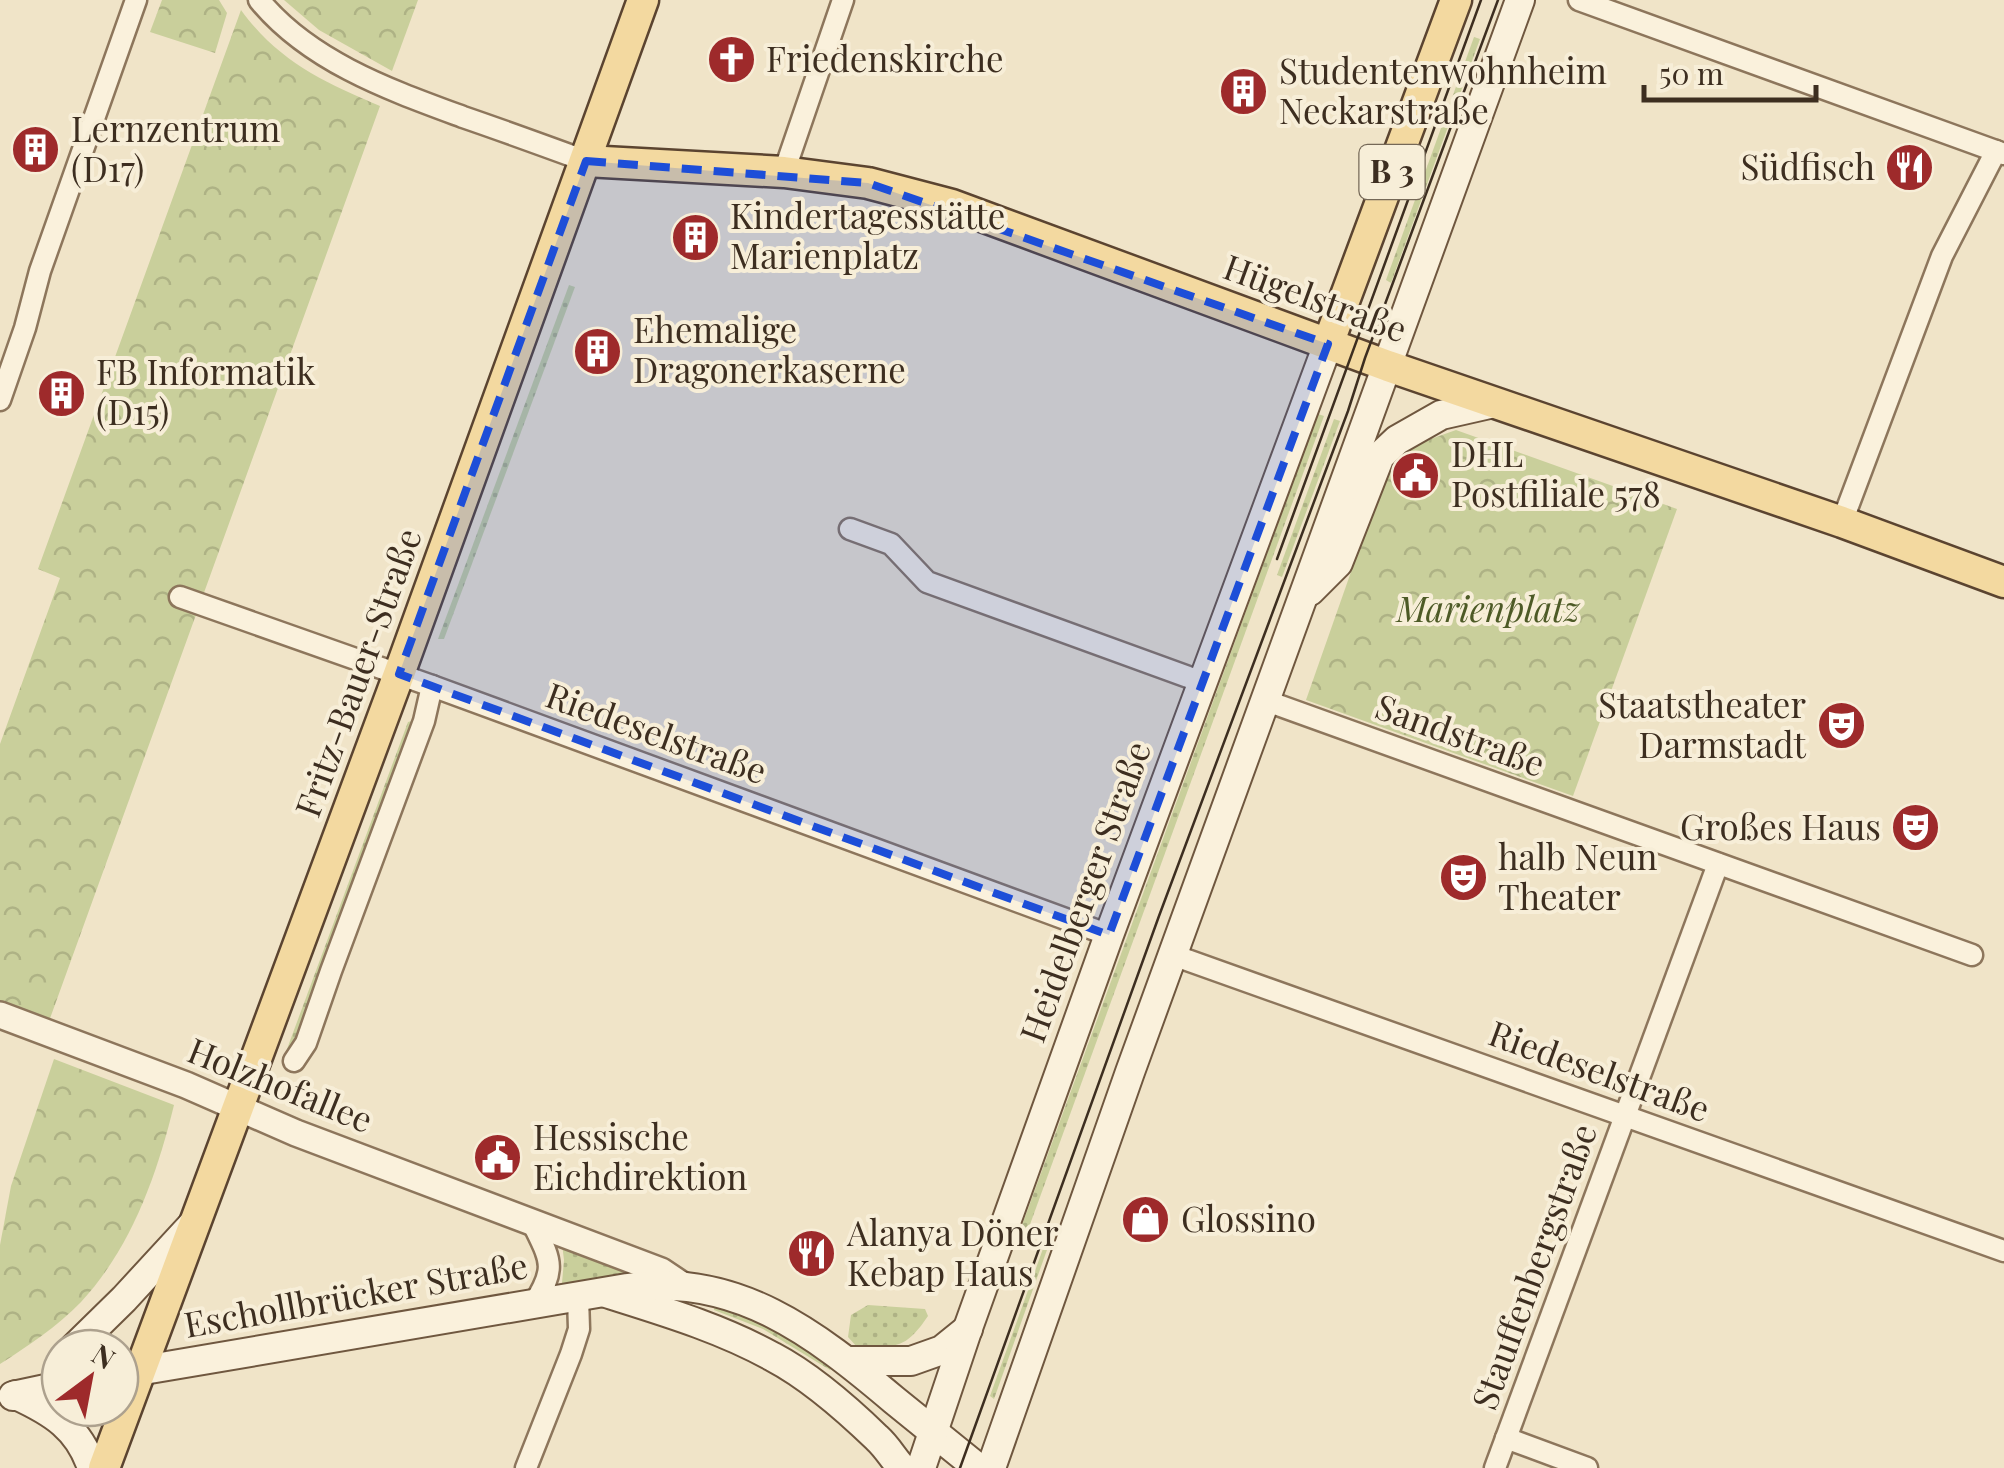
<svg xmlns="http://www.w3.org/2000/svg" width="2004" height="1468" font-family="'Playfair Display',serif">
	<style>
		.grass { fill: url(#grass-dots) }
		.forest { fill: url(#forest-crowns) }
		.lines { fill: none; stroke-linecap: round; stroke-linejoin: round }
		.minor-casing { stroke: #8d765c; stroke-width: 25 }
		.tertiary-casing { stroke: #8d765c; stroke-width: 30 }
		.secondary-casing { stroke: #6f573f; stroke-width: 32 }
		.primary-casing { stroke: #5b4430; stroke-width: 35 }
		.minor { stroke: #faf1dc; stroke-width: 20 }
		.tertiary { stroke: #faf1dc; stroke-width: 25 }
		.secondary { stroke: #faf1dc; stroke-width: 28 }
		.primary { stroke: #f3d9a0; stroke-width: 30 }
		.tram { stroke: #3d2e20; stroke-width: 2.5 }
		.marked { fill: #1d4ed8; fill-opacity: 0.2; stroke: #1d4ed8; stroke-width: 8; stroke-dasharray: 20 12; stroke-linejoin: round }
		.labels { text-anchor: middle; stroke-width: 8; stroke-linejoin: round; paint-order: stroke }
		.shield { fill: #f7eed8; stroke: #756857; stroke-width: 2.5 }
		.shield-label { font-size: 32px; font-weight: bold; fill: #3d2e20 }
		.poi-label { font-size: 35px; fill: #3d2e20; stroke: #f7eed8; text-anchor: start }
		.street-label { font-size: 35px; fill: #3d2e20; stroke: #f7eed8 }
		.park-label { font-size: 35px; font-style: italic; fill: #4d5a26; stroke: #f7eed8 }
	</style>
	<defs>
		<pattern id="grass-dots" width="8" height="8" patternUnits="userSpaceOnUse" patternTransform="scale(2.5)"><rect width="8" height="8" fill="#c9cf9b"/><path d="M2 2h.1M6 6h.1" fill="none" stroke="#aeb285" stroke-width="1.8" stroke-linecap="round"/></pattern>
		<pattern id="forest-crowns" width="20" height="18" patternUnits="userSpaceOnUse" patternTransform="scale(2.5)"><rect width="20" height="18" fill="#c9cf9b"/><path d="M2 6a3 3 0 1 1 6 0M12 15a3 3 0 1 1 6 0" fill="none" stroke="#aeb285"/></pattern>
	</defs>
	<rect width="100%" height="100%" fill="#f0e4c8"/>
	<g class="grass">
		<polygon points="1474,37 1480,39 1391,283 1386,280"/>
		<polygon points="569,285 575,287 444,639 438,639"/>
		<polygon points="1318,414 1324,416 1028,1230 1021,1228"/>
		<polygon points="1334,419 1340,421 1282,577 1277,575"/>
		<polygon points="416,720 296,1048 287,1049 408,722"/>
		<polygon points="1049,1232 1053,1233 994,1399 990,1396"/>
		<polygon points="562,1244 634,1267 635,1275 562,1283 564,1260"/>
		<polygon points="715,1303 742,1311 834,1363 830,1370 763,1329 714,1310"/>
		<path d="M 868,1305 L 925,1309 L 928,1316 C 905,1350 896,1347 857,1347 L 848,1337 L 851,1315 Z"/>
	</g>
	<g class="forest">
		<polygon points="162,0 219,0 227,13 215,53 150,32"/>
		<polygon points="284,0 418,0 392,71 319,30"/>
		<path d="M 241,10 C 278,61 323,82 380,106 L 48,1024 L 0,1005 L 0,744 L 60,578 L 38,569 Z"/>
		<polygon points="1456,430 1677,509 1573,796 1306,700 1384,478 1414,445"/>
		<path d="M 54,1059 L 174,1105 C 157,1175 131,1248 81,1302 C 58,1326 28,1346 0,1364 L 0,1245 L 11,1186 Z"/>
	</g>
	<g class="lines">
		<defs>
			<g id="minor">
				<path d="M 259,0 C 310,62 390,90 463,117 C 504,131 545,146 586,161"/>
				<polyline points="1579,0 2004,154"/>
				<polyline points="784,172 843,0"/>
				<polyline points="0,400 25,328 40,271 136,0"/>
				<polyline points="1842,522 1942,256 1996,151"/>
				<polyline points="850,529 891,544 927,582 1202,682"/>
				<polyline points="180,597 432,686 1109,935"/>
				<polyline points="1264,700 1972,955"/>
				<polyline points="1173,955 2004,1251"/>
				<polyline points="294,1061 306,1043 331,971 424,721 432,686"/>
				<path d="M 533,1305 C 557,1268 551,1261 533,1224"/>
				<polyline points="1506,1438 1587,1468"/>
				<polyline points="526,1468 571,1354 579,1329 578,1297"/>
				<polyline points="1495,1468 1718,864"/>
			</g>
			<polyline id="tertiary" points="0,1015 186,1085 296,1133 661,1271 685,1287"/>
			<g id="secondary">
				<polyline points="1310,591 1338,563 1380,456 1397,440 1441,415 1494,403"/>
				<path d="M 606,1293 C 663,1311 721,1328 773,1357 C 811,1377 846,1408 877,1438 C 887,1447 893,1458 902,1468"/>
				<polyline points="74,1348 124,1299 194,1223"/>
				<polyline points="849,1361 911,1361 942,1350 968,1329"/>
				<path d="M 120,1374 L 627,1288 C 736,1272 816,1334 894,1400 C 922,1423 950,1445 978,1468"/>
				<path d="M 16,1395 C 53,1412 79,1428 92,1468"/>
				<polyline points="13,1396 60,1386"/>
				<polyline points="921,1468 968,1328 1109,935 1328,344"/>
				<polyline points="991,1468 1130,1072 1520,0"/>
			</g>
			<g id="primary">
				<polyline points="586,161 784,172 868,183 952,205 1388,366 1842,522 2004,582"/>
				<polyline points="1328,344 1456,0"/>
				<polyline points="104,1468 399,674 643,0"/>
			</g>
		</defs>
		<use href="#minor" class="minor-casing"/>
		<use href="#tertiary" class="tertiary-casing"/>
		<use href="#secondary" class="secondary-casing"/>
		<use href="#primary" class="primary-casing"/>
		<use href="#minor" class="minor"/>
		<use href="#tertiary" class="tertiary"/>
		<use href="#secondary" class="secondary"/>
		<use href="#primary" class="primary"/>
		<g class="tram">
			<polyline points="1277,559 1481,0"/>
			<polyline points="960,1468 1159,916 1348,411 1365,358 1498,0"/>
		</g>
	</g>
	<path class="marked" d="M 586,161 L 868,183 L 1328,344 L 1109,935 L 399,674 Z"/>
	<defs>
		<symbol id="church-disc" viewBox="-11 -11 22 22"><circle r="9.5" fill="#9e2a2b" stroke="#f7eed8"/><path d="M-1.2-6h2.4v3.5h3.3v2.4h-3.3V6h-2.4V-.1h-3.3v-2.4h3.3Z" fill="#fff"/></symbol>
		<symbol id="building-disc" viewBox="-11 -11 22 22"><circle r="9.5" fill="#9e2a2b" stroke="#f7eed8"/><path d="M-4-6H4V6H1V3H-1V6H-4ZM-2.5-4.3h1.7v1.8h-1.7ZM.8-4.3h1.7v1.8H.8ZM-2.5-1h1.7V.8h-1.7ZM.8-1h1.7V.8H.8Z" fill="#fff"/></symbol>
		<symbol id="restaurant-disc" viewBox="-11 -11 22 22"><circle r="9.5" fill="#9e2a2b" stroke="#f7eed8"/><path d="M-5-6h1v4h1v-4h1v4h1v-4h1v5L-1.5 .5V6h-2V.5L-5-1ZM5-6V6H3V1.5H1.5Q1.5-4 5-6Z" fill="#fff"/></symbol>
		<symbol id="civic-disc" viewBox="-11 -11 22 22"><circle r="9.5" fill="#9e2a2b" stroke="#f7eed8"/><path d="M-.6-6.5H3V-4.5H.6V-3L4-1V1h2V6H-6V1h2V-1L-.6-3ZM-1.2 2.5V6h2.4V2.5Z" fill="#fff"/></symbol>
		<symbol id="theatre-disc" viewBox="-11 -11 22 22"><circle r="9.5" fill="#9e2a2b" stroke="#f7eed8"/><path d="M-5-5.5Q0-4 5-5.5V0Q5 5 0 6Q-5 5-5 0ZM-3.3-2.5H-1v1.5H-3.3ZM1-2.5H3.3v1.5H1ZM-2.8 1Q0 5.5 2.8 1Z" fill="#fff"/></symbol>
		<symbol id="shop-disc" viewBox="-11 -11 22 22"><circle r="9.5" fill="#9e2a2b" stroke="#f7eed8"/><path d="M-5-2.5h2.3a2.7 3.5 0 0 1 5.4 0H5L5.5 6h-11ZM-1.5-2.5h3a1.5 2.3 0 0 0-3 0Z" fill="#fff"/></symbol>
	</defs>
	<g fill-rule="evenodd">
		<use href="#church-disc" x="704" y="32" width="55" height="55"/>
		<use href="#building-disc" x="1216" y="64" width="55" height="55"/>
		<use href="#building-disc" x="8" y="122" width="55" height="55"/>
		<use href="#restaurant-disc" x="1882" y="140" width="55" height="55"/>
		<use href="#building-disc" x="668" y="210" width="55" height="55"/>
		<use href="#building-disc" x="570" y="324" width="55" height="55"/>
		<use href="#building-disc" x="34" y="366" width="55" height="55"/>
		<use href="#civic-disc" x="1388" y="448" width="55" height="55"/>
		<use href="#theatre-disc" x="1814" y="698" width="55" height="55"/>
		<use href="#theatre-disc" x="1888" y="800" width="55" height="55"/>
		<use href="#theatre-disc" x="1436" y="850" width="55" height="55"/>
		<use href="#civic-disc" x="470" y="1130" width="55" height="55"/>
		<use href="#shop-disc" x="1118" y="1192" width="55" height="55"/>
		<use href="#restaurant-disc" x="784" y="1226" width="55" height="55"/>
	</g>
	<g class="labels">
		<rect class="shield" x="1359.5" y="145" width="65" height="54" rx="8"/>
		<g class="shield-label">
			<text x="1392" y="183">B 3</text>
		</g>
		<g class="poi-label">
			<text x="766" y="72">Friedenskirche</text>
			<text x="1279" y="84">Studentenwohnheim<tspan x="1279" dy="40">Neckarstraße</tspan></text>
			<text x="71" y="142">Lernzentrum<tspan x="71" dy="40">(D17)</tspan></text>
			<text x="1875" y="180" text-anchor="end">Südfisch</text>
			<text x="730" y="229">Kindertagesstätte<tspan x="730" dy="40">Marienplatz</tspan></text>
			<text x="633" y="343">Ehemalige<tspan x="633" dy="40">Dragonerkaserne</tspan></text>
			<text x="96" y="385">FB Informatik<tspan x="96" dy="40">(D15)</tspan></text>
			<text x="1451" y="467">DHL<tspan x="1451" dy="40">Postfiliale 578</tspan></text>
			<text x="1806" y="718" text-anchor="end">Staatstheater<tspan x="1806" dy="40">Darmstadt</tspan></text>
			<text x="1881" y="840" text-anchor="end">Großes Haus</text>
			<text x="1498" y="870">halb Neun<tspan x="1498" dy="40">Theater</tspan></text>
			<text x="533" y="1150">Hessische<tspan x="533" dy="40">Eichdirektion</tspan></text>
			<text x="1181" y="1232">Glossino</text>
			<text x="847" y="1246">Alanya Döner<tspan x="847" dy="40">Kebap Haus</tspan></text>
		</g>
		<g class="street-label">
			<text transform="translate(1315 299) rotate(20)" y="12">Hügelstraße</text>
			<text transform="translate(359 673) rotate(-70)" y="12">Fritz-Bauer-Straße</text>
			<text transform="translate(656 734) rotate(20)" y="12">Riedeselstraße</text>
			<text transform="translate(1460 736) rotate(20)" y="12">Sandstraße</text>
			<text transform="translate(1086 892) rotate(-70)" y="12">Heidelberger Straße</text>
			<text transform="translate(1599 1072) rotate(20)" y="12">Riedeselstraße</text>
			<text transform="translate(280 1086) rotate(22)" y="12">Holzhofallee</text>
			<text transform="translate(1535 1267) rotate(-70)" y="12">Stauffenbergstraße</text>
			<text transform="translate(356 1296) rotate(-10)" y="12">Eschollbrücker Straße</text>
		</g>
		<g class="park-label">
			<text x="1488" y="622">Marienplatz</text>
		</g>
	</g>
	<g transform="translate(90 1378) rotate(32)"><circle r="48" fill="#f7eed8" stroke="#ada18e" stroke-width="2.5"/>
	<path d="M0-8L18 38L0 25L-18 38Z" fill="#9e2a2b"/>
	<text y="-15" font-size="28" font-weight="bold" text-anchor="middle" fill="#3d2e20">N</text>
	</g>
	<path d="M1644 85v15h172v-15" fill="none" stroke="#3d2e20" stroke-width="5"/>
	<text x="1659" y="85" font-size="30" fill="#3d2e20" stroke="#f7eed8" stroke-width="8" paint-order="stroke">50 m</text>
</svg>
